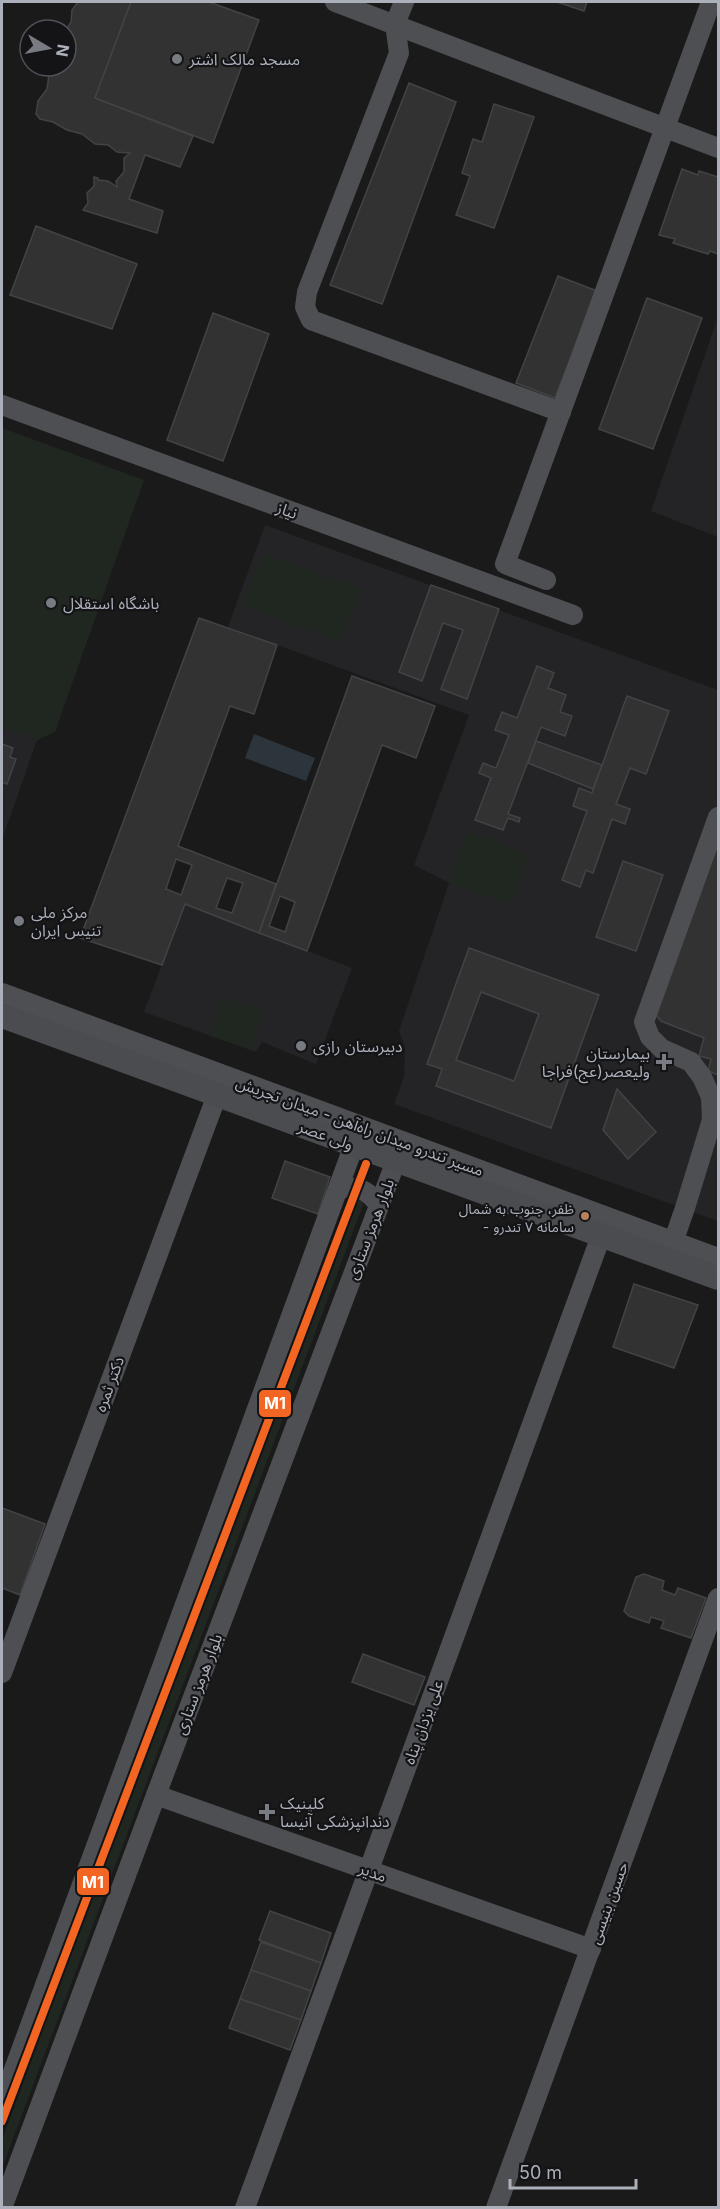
<svg xmlns="http://www.w3.org/2000/svg" width="720" height="2209" font-family="Inter,'Noto Sans Arabic',sans-serif">
	<style>
		.built { fill: #242426 }
		.green { fill: #202721 }
		.water { fill: #2d353c }
		.building { fill: #323232; stroke: #424346; stroke-width: 1.5; fill-rule: evenodd }
		.lines { fill: none; stroke-linecap: round; stroke-linejoin: round }
		.minor { stroke: #4e4f53; stroke-width: 20 }
		.major { stroke: #4b4c4f; stroke-width: 24 }
		.metro-1-casing { stroke: #141416; stroke-width: 12 }
		.metro-1 { stroke: #f26522; stroke-width: 8 }
		.poi-dot { fill: #787c82; stroke: #141416; stroke-width: 2 }
		.bus-dot { fill: #b6815c; stroke: #141416; stroke-width: 2 }
		.labels { text-anchor: middle; stroke-width: 4.5; stroke-linejoin: round; paint-order: stroke }
		.bus-label { font-size: 14px; fill: #abb0ba; stroke: #141416; text-anchor: end }
		.poi-label { font-size: 16px; fill: #abb0ba; stroke: #141416; text-anchor: start }
		.street-label { font-size: 16px; fill: #abb0ba; stroke: #141416 }
		.line-badge { stroke: #141416; stroke-width: 2 }
		.badge-label { font-size: 16px; text-anchor: middle; font-weight: bold; fill: #fff }
	</style>
	<rect width="100%" height="100%" fill="#1a1a1a"/>
	<g class="built">
		<polygon points="718,317 718,537 651,511"/>
		<polygon points="265,525 718,690 718,1221 394,1104 404,1077 405,1047 399,1031 449,883 414,865 469,715 228,627"/>
		<polygon points="2,727 37,740 2,840"/>
		<polygon points="185,904 352,968 316,1064 262,1042 256,1052 144,1012"/>
	</g>
	<g class="green">
		<polygon points="2,428 144,480 55,732 37,740 2,727"/>
		<polygon points="262,553 361,589 341,642 243,606"/>
		<polygon points="468,831 528,855 510,905 449,883"/>
		<polygon points="222,998 263,1011 251,1049 210,1036"/>
		<polygon points="361,1196 363,1205 2,2168 2,2140 349,1198"/>
	</g>
	<polygon class="water" points="254,734 315,758 306,781 245,758"/>
	<g class="building">
		<polygon points="78,2 131,2 95,98 193,136 180,167 145,155 129,199 163,211 157,233 83,210 88,203 87,193 94,186 94,177 98,178 98,180 108,181 117,187 116,181 124,172 124,158 130,153 117,152 108,145 95,144 82,134 67,130 53,122 40,119 36,114 38,101 47,89 49,74 54,66 66,66 66,30 71,22 72,10"/>
		<polygon points="131,2 209,2 259,20 213,143 95,98"/>
		<polygon points="557,2 587,2 584,11"/>
		<polygon points="409,83 456,102 382,304 330,285"/>
		<polygon points="494,104 534,117 494,228 456,215 470,176 462,173 473,139 482,142"/>
		<polygon points="682,169 698,175 699,171 718,177 718,254 710,251 708,254 673,243 675,239 659,235"/>
		<polygon points="36,226 137,264 112,329 10,295"/>
		<polygon points="558,276 597,291 555,398 516,383"/>
		<polygon points="647,298 702,318 653,449 599,429"/>
		<polygon points="213,313 269,334 223,461 167,440"/>
		<polygon points="431,585 499,609 467,699 441,689 463,630 443,623 422,681 399,672"/>
		<path d="M 199,618 L 277,645 L 254,714 L 230,706 L 178,846 L 276,884 L 259,933 L 185,904 L 162,965 L 80,938 ZM 176,859 L 192,865 L 181,895 L 166,889 ZM 227,878 L 243,883 L 232,913 L 216,908 Z"/>
		<polygon points="537,666 554,673 548,688 566,695 560,712 572,716 565,736 541,727 508,814 520,818 519,822 508,818 503,830 475,820 491,778 479,773 483,763 496,768 509,735 495,730 502,712 517,718"/>
		<path d="M 352,676 L 435,706 L 416,758 L 382,745 L 307,951 L 259,933 ZM 280,896 L 295,902 L 285,932 L 269,926 Z"/>
		<polygon points="627,696 669,711 646,774 630,768 616,804 630,809 625,824 612,819 593,873 586,870 580,887 562,880 587,811 573,806 579,788 592,793"/>
		<polygon points="536,741 602,765 593,789 528,763"/>
		<polygon points="2,744 13,748 10,757 16,759 7,784 2,782 2,785"/>
		<polygon points="718,840 718,1075 708,1071 711,1059 699,1056 704,1038 661,1021 656,1015"/>
		<polygon points="623,861 663,875 636,951 596,937"/>
		<path d="M 469,948 L 599,995 L 551,1128 L 436,1086 L 442,1069 L 427,1064 ZM 481,992 L 539,1014 L 514,1081 L 456,1060 Z"/>
		<polygon points="617,1089 656,1132 628,1159 603,1130"/>
		<polygon points="285,1161 330,1177 318,1214 272,1198"/>
		<polygon points="634,1284 698,1305 674,1368 613,1347"/>
		<polygon points="2,1508 45,1524 20,1595 2,1588"/>
		<polygon points="644,1574 664,1581 662,1590 675,1595 678,1588 706,1598 691,1638 661,1628 664,1621 651,1617 649,1623 629,1616 624,1611 636,1577"/>
		<polygon points="363,1654 425,1677 414,1705 352,1682"/>
		<polygon points="270,1911 331,1933 321,1963 259,1940"/>
		<polygon points="261,1942 321,1963 311,1991 251,1970"/>
		<polygon points="251,1970 311,1991 301,2020 240,1999"/>
		<polygon points="240,1999 301,2020 290,2050 229,2028"/>
	</g>
	<g class="lines">
		<g class="minor">
			<polyline points="335,2 718,148"/>
			<polyline points="404,2 395,24 399,53 307,292 305,307 311,320 561,412"/>
			<polyline points="2,405 573,615"/>
			<polyline points="546,580 505,564 711,2"/>
			<polyline points="2,993 718,1258"/>
			<path d="M 338,1189 C 357,1185 367,1189 379,1205"/>
			<polyline points="670,1251 685,1208 712,1120 711,1097 702,1077 691,1062 662,1049 650,1037 644,1022 718,817"/>
			<polyline points="2,1673 217,1095"/>
			<polyline points="156,1795 591,1949"/>
			<polyline points="2,2102 354,1145"/>
			<polyline points="2,2208 156,1795 396,1161"/>
			<polyline points="245,2208 601,1236"/>
			<polyline points="496,2208 718,1598"/>
		</g>
		<polyline class="major" points="2,1016 718,1278"/>
		<defs>
			<polyline id="metro-1" points="2,2121 366,1164"/>
		</defs>
		<use href="#metro-1" class="metro-1-casing"/>
		<use href="#metro-1" class="metro-1"/>
	</g>
	<g class="poi-dot">
		<circle cx="177" cy="59" r="6"/>
		<circle cx="51" cy="603" r="6"/>
		<circle cx="19" cy="921" r="6"/>
		<circle cx="301" cy="1046" r="6"/>
		<path d="M661 1053h6v6h6v6h-6v6h-6v-6h-6v-6h6z"/>
		<path d="M264 1803h6v6h6v6h-6v6h-6v-6h-6v-6h6z"/>
	</g>
	<circle class="bus-dot" cx="585" cy="1216" r="5"/>
	<g class="labels">
		<g class="bus-label">
			<text x="574" y="1214">ظفر، جنوب به شمال<tspan x="574" dy="18">- سامانه ۷ تندرو</tspan></text>
		</g>
		<g class="poi-label">
			<text x="189" y="65">مسجد مالک اشتر</text>
			<text x="63" y="609">باشگاه استقلال</text>
			<text x="31" y="918">مرکز ملی<tspan x="31" dy="18">تنیس ایران</tspan></text>
			<text x="313" y="1052">دبیرستان رازی</text>
			<text x="650" y="1059" text-anchor="end">بیمارستان<tspan x="650" dy="18">ولیعصر(عج)فراجا</tspan></text>
			<text x="280" y="1809">کلینیک<tspan x="280" dy="18">دندانپزشکی آنیسا</tspan></text>
		</g>
		<g class="street-label">
			<text transform="translate(287 510) rotate(20)" y="6">نیاز</text>
			<text transform="translate(360 1126) rotate(20)" y="6">مسیر تندرو میدان راه‌آهن - میدان تجریش</text>
			<text transform="translate(326 1135) rotate(20)" y="6">ولی عصر</text>
			<text transform="translate(370 1229) rotate(-69)" y="6">بلوار هرمز ستاری</text>
			<text transform="translate(109 1384) rotate(-70)" y="6">دکتر ثمره</text>
			<text transform="translate(198 1684) rotate(-69)" y="6">بلوار هرمز ستاری</text>
			<text transform="translate(423 1722) rotate(-70)" y="6">علی یزدان پناه</text>
			<text transform="translate(373 1872) rotate(20)" y="6">مدیر</text>
			<text transform="translate(608 1903) rotate(-70)" y="6">حسین بنیسی</text>
		</g>
	</g>
	<g class="line-badge">
		<rect x="258" y="1389" width="34" height="29" rx="6" fill="#f26522"/>
		<rect x="76" y="1867" width="34" height="29" rx="6" fill="#f26522"/>
	</g>
	<g class="badge-label">
		<text x="275" y="1409">M1</text>
		<text x="93" y="1888">M1</text>
	</g>
	<rect width="720" height="2209" fill="none" stroke="#abb0ba" stroke-width="6"/>
	<g transform="translate(48 48) rotate(100)"><circle r="28" fill="#141416" stroke="#505258" stroke-width="1.5"/>
	<path d="M0-4.5L10 22L0 15L-10 22Z" fill="#787c82"/>
	<text y="-9" font-size="16" font-weight="bold" text-anchor="middle" fill="#abb0ba">N</text>
	</g>
	<path d="M510 2179v9h126v-9" fill="none" stroke="#abb0ba" stroke-width="3"/>
	<text x="519" y="2179" font-size="18" fill="#abb0ba" stroke="#141416" stroke-width="4.5" paint-order="stroke">50 m</text>
</svg>
